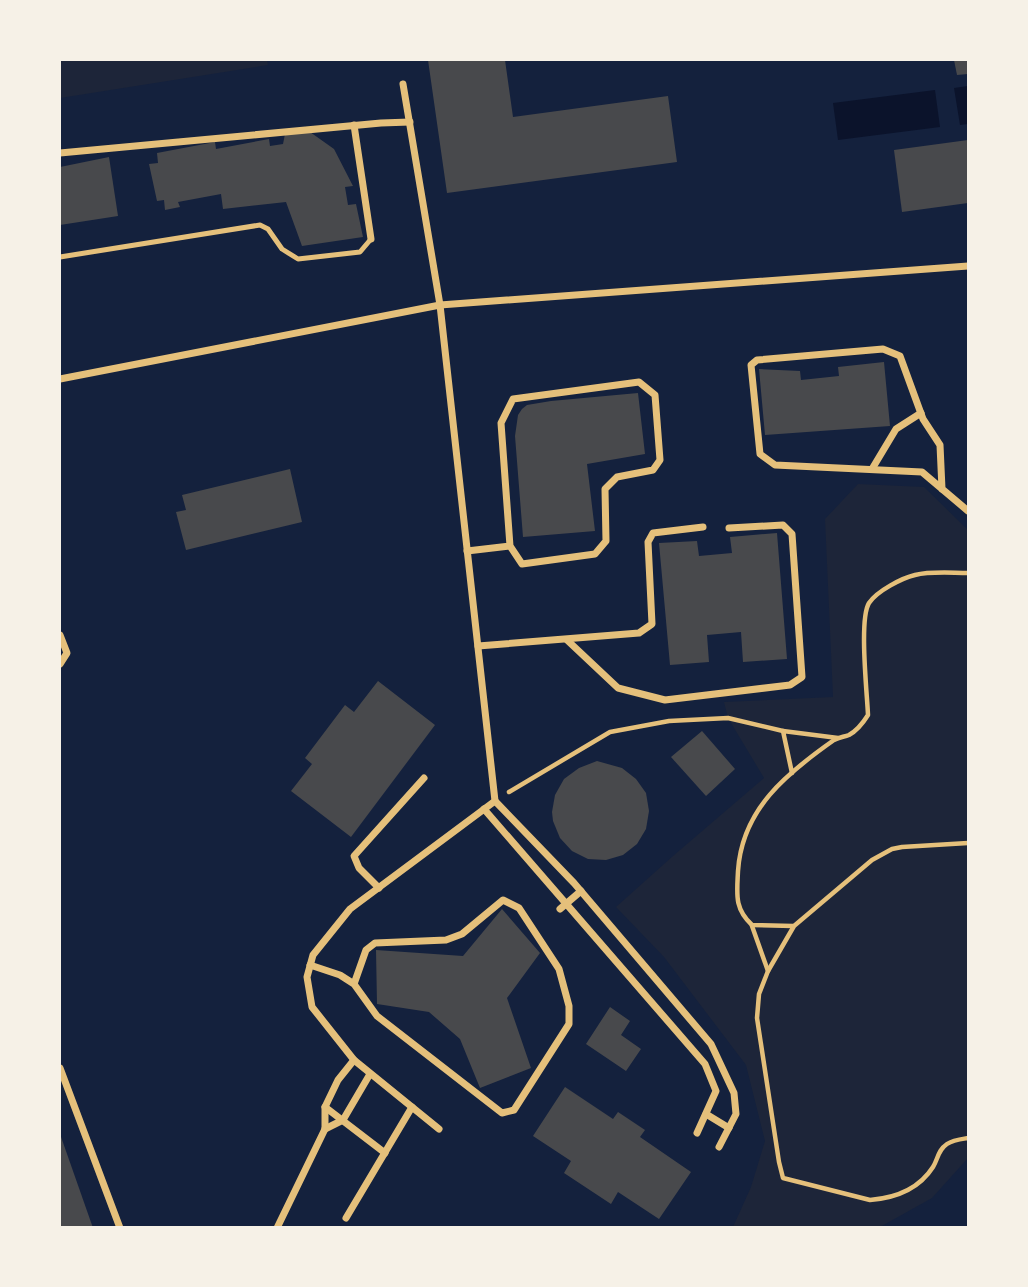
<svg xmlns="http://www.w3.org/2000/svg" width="1028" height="1287" font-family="'Exo 2',sans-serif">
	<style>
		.green { fill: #1d2539 }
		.water { fill: #0b132b }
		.building { fill: #48494c }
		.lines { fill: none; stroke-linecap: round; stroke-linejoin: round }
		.path { stroke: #e5c07b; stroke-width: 4.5 }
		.service { stroke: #e5c07b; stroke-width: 5 }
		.minor { stroke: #e5c07b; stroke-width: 7 }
	</style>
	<rect width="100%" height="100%" fill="#14213d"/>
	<g class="green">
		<polygon points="60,60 267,60 268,65 60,98"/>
		<polygon points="858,484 924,487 968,530 968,1158 932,1198 880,1227 733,1227 751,1187 765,1141 746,1065 664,957 616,907 673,856 764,778 728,718 724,702 833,697 825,519"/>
	</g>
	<g class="water">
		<polygon points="968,86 968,124 960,125 954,88"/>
		<polygon points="935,90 940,127 838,140 833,103"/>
	</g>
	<g class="building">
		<polygon points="428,60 505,60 513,117 668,96 677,162 447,193"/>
		<polygon points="954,60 968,60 968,74 957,75"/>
		<polygon points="310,132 334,149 353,186 345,187 348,205 356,204 363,237 302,246 286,202 223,209 221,194 178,202 180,207 165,210 164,200 157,201 149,164 158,163 157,153 215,142 216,149 269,139 270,146 283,144 285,134"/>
		<polygon points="968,140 968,203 902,212 894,150"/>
		<polygon points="109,157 118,216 60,225 60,167"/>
		<polygon points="884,362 890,426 765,435 759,369 800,371 801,380 839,376 838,367"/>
		<polygon points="638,393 645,454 587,464 595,531 523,537 515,436 518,415 522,409 527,405 551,401"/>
		<polygon points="290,469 302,522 186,550 176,512 186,510 182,495"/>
		<polygon points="777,533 787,659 743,662 741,632 707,635 709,662 670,665 659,543 697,541 699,556 732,553 730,537"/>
		<polygon points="378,681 435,725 351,837 291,791 312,764 305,758 345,705 354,712"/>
		<polygon points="702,731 735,769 706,796 671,757"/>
		<polygon points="597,761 622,768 636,779 646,793 649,811 646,829 637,844 623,855 606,860 588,859 572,851 560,838 553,821 552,812 555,795 564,779 579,768"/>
		<polygon points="502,909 540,953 507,998 531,1068 480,1088 460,1039 429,1012 377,1004 376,950 463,956"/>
		<polygon points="610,1007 630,1021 621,1035 641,1049 626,1071 586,1044"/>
		<polygon points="565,1087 613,1119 618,1112 645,1130 640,1137 691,1172 659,1219 618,1192 611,1204 564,1173 571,1161 533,1136"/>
		<polygon points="60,1134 93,1228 60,1228"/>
	</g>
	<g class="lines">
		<g class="path">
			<polyline points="792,773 783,731 838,738"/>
			<polyline points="509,792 610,732 669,721 728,718 783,731"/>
			<path d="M 968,843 L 902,847 L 892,849 L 872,860 L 794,926 L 768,971 L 759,994 L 757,1018 L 779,1162 L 783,1178 L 870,1200 C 895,1198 919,1189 933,1167 C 938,1159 938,1150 947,1144 C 953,1140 962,1139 968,1138"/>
			<polyline points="752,926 768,971"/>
			<path d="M 793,926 L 752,925 C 734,908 737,894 738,871 C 742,809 787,773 834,740 C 839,737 844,737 849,735 C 858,730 863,723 868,715 C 867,692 859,619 869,603 C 877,591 902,578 915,575 C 931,571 951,573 968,573"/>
		</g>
		<polyline class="service" points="60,257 260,225 268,229 282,249 298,259 360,252 371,239"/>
		<g class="minor">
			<polyline points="403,84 440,305 495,801 350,909 313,955 307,977 312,1007 354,1060 439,1129"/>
			<polyline points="354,125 371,239"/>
			<polyline points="60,153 381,123 410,122"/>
			<polyline points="60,379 440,305 968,266"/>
			<polyline points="872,469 896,429 921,413"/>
			<polyline points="942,489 940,445 923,419 900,356 883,349 757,360 751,365 760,454 775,465 922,472 968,511"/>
			<polyline points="467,551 510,546 501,423 513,399 639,382 655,395 660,460 653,470 617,477 605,489 606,541 595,554 522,564 510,546"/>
			<polyline points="60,635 67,653 60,664"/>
			<polyline points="567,640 618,688 665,700 790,685 802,677 792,534 783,525 729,528"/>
			<polyline points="478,646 639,633 652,624 648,542 653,533 703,527"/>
			<polyline points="495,801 574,883 711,1044 734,1093 736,1114 719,1147"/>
			<polyline points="484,809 705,1064 716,1091 697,1133"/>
			<polyline points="379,888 359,868 354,856 424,778"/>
			<polyline points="560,909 581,891"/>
			<polyline points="310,965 340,975 354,984 377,1016 502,1113 514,1110 569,1024 569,1006 559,969 519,908 503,900 462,934 446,940 375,943 366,950 354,984"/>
			<polyline points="60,1068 120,1228"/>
			<polyline points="325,1107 385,1153"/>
			<polyline points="706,1114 729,1128"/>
			<polyline points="325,1129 343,1120 370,1074"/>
			<polyline points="346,1218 412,1107"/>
			<polyline points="277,1228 325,1129 325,1107 338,1080 354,1060"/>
		</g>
	</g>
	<rect width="1028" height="1287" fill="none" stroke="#f6f1e7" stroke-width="122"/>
</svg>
